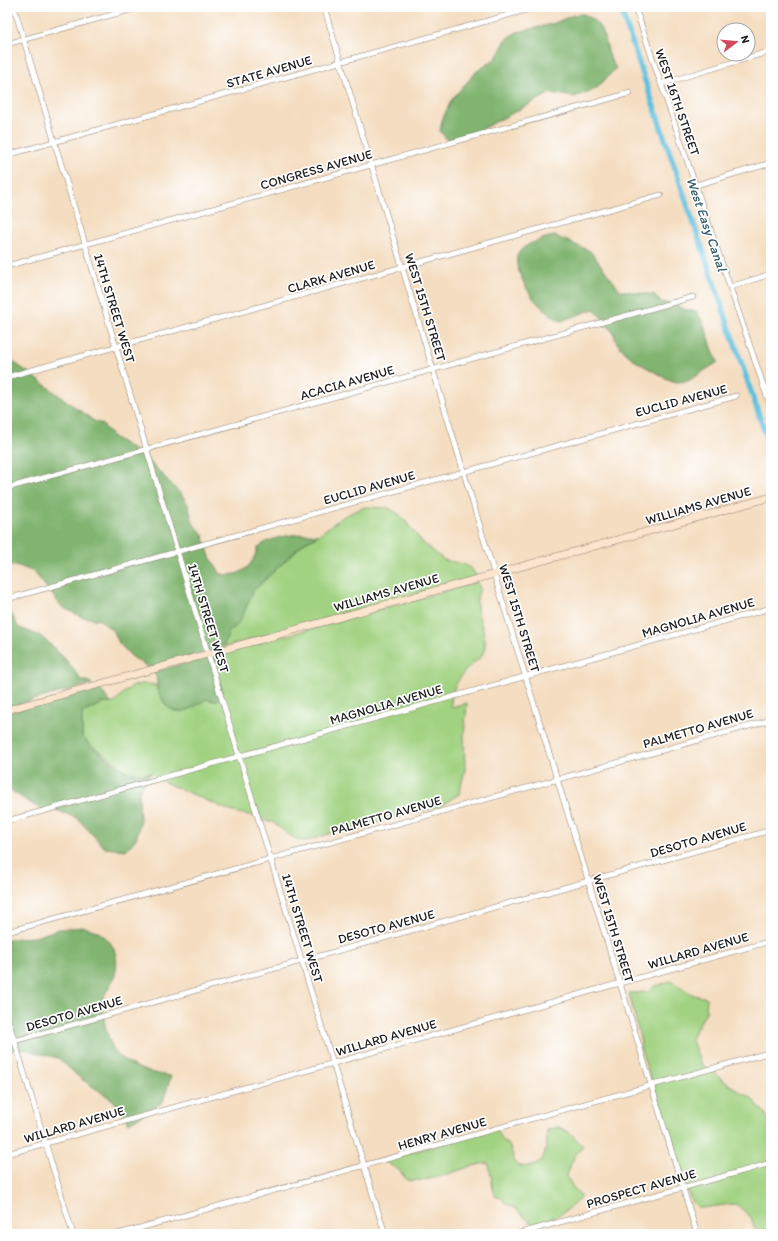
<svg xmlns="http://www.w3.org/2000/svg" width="778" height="1241" font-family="Itim,sans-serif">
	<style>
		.green { fill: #a1d281; stroke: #5e774e }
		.forest { fill: #80b46f; stroke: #4e6846 }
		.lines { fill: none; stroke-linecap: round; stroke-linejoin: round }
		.canal { stroke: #5fc0de; stroke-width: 5.5 }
		.street-casing { stroke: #887c6e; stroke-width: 6 }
		.secondary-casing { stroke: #887c6e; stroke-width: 8 }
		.street { stroke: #fff; stroke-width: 5 }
		.secondary { stroke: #fce5cf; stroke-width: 7 }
		.labels { text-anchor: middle; stroke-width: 3.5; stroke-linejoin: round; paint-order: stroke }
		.street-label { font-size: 13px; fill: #1c1c1c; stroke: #fff }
		.water-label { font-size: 14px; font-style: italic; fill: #375e6a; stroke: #fff }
	</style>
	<rect width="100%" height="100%" fill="#fff"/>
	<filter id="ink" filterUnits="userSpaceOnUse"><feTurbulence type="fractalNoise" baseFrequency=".025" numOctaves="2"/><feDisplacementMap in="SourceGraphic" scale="8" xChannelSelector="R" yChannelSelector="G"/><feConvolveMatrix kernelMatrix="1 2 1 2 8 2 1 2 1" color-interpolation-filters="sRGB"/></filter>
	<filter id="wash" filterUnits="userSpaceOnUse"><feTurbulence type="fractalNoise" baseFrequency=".012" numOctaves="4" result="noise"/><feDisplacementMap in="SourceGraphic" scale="16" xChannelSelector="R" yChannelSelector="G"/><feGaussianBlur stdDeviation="0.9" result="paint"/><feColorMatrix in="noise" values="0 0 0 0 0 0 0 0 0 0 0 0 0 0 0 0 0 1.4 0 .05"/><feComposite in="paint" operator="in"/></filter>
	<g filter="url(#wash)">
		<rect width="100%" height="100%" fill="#f4ddc0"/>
		<g class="green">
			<polygon points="365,507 389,508 400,515 423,543 444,560 463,564 471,568 477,577 223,647 229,632 238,624 244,613 253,591 305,542 315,537 344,516"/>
			<path d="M 478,582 L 480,589 C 469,610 490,631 484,650 C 482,659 476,660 470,666 C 459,677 450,690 451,707 L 467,703 L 464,735 L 465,770 L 459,794 L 439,807 L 392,818 L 358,829 L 334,832 L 311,840 L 300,841 L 289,835 L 274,823 L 254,816 L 233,812 L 164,782 L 152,773 L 129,773 L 101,752 L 91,746 L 82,737 L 82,713 L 103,703 L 115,703 C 125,688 137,681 155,685 L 166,706 L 188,710 L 206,699 L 213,701 L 220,686 L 216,669 L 216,655 Z"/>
			<path d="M 671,981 L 694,995 L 707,998 L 706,1012 L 691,1038 L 701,1064 L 741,1093 L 749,1096 L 765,1113 L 770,1124 L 771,1234 L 761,1233 L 754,1228 L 751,1217 L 736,1204 C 723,1204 711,1208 698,1208 L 691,1201 L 640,1047 L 641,1042 L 629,993 L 648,992 L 653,987 Z"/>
			<path d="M 558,1127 L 569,1132 L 583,1146 C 574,1155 570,1164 567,1177 L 573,1187 L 581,1196 C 570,1211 552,1220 533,1225 L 516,1209 L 505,1203 L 502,1198 L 496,1197 C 490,1185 493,1176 488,1163 C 460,1166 435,1184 407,1180 L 399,1170 L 382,1160 L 497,1129 L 502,1139 L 510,1147 L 516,1165 C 544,1172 547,1154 547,1130 Z"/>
		</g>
		<g class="forest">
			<path d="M 584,14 C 613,30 601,49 616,68 L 596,89 L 574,97 L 551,93 L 480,130 L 448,141 L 440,131 L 442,120 L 452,99 L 476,72 L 496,58 L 507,38 L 517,32 L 552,24 L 573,15 Z"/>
			<path d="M 555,236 L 590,251 L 620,290 L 655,295 L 661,302 C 676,303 682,311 696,311 C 708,326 709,345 718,362 L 688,381 L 676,382 L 665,378 L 634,360 L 625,352 L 617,343 L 613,332 L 594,309 L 561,321 C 543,311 532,300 523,281 C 515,264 511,252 532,243 C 540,240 546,237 555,236 Z"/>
			<path d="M 7,357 L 94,421 L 102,424 L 112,436 L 146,458 L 181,494 L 188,504 L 193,523 L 203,535 L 210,557 L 221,574 C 234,577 246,572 253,560 C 255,557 256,551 258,548 C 269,536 303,532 318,535 L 305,542 L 253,591 L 244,613 L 238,624 L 229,632 L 223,647 L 149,668 L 131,656 L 119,643 L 114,632 L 100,620 L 82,617 L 62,607 L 34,572 L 19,566 L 7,565 Z"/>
			<polygon points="7,604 18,627 40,636 49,643 66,660 82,681 88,681 92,684 7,707"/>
			<path d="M 216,655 L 216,669 L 222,689 L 220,698 L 216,701 L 206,699 C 191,710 172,721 162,698 C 161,696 158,692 157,690 C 156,683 159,678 153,672 Z"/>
			<path d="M 98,687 L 111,703 L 103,703 L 82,713 L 82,737 C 89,744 121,771 130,773 C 137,775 145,774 151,773 L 139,791 L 140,823 L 136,839 L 126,850 L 105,848 L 77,818 L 59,811 L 40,809 L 7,788 L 7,713 Z"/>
			<path d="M 83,927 C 108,931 123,952 114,978 C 112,984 106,990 104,997 C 100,1012 108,1047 120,1057 C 134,1069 153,1074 171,1076 L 163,1102 L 129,1123 L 113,1100 L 80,1078 L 58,1058 L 23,1049 L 7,1052 L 7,939 L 35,937 L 59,929 Z"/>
		</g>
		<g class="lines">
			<polyline class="canal" points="620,7 771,450"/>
		</g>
	</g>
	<g filter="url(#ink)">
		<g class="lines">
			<defs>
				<g id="street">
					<polyline points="14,7 208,654 385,1234"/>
					<polyline points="324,7 506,613 697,1234"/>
					<polyline points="635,7 771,408"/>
					<polyline points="7,44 140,7"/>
					<polyline points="661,84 771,51"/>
					<polyline points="7,155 537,7"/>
					<polyline points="696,185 771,163"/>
					<polyline points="7,266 630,93"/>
					<polyline points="730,287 771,274"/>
					<polyline points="7,377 661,195"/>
					<polyline points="764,388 771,386"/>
					<polyline points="7,488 693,297"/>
					<polyline points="7,599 736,396"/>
					<polyline points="7,821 771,608"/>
					<polyline points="7,932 771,720"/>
					<polyline points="7,1016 73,1234"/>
					<polyline points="7,1043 771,830"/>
					<polyline points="7,1154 771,941"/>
					<polyline points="118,1234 771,1052"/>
					<polyline points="517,1234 771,1163"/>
				</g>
				<polyline id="secondary" points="7,710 771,497"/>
			</defs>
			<use href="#street" class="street-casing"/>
			<use href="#secondary" class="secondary-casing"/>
			<use href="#street" class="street"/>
			<use href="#secondary" class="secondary"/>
		</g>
	</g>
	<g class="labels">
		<g class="street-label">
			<text transform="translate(269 71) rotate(-16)" y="5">STATE AVENUE</text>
			<text transform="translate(678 102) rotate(71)" y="5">WEST 16TH STREET</text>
			<text transform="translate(316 169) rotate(-16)" y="5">CONGRESS AVENUE</text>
			<text transform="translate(331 276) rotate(-16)" y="5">CLARK AVENUE</text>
			<text transform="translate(426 307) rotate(73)" y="5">WEST 15TH STREET</text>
			<text transform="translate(115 308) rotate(73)" y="5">14TH STREET WEST</text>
			<text transform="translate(347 382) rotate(-16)" y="5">ACACIA AVENUE</text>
			<text transform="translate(681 400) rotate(-15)" y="5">EUCLID AVENUE</text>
			<text transform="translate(369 487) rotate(-16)" y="5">EUCLID AVENUE</text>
			<text transform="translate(698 505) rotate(-16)" y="5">WILLIAMS AVENUE</text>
			<text transform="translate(386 592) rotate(-16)" y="5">WILLIAMS AVENUE</text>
			<text transform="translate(698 617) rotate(-16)" y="5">MAGNOLIA AVENUE</text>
			<text transform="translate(209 618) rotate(73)" y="5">14TH STREET WEST</text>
			<text transform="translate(520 618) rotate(73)" y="5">WEST 15TH STREET</text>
			<text transform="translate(386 704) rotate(-16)" y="5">MAGNOLIA AVENUE</text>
			<text transform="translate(698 728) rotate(-16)" y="5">PALMETTO AVENUE</text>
			<text transform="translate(386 815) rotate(-16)" y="5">PALMETTO AVENUE</text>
			<text transform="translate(698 839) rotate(-16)" y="5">DESOTO AVENUE</text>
			<text transform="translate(386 926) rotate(-15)" y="5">DESOTO AVENUE</text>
			<text transform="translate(303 928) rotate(73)" y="5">14TH STREET WEST</text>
			<text transform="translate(614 928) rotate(73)" y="5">WEST 15TH STREET</text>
			<text transform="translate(698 950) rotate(-16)" y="5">WILLARD AVENUE</text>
			<text transform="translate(74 1013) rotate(-16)" y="5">DESOTO AVENUE</text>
			<text transform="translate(386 1037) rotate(-16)" y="5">WILLARD AVENUE</text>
			<text transform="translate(74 1124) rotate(-16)" y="5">WILLARD AVENUE</text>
			<text transform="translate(442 1133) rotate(-16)" y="5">HENRY AVENUE</text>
			<text transform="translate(641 1188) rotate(-16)" y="5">PROSPECT AVENUE</text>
		</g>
		<g class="water-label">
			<text transform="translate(707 224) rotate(71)" y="5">West Easy Canal</text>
		</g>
	</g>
	<rect width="778" height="1241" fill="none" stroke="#fff" stroke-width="24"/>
	<g transform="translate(736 42) rotate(74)"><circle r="19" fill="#ffffff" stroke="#a4a4a4"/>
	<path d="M0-3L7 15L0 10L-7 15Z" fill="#d1495b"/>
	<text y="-6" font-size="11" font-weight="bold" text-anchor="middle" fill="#1c1c1c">N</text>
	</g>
</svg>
